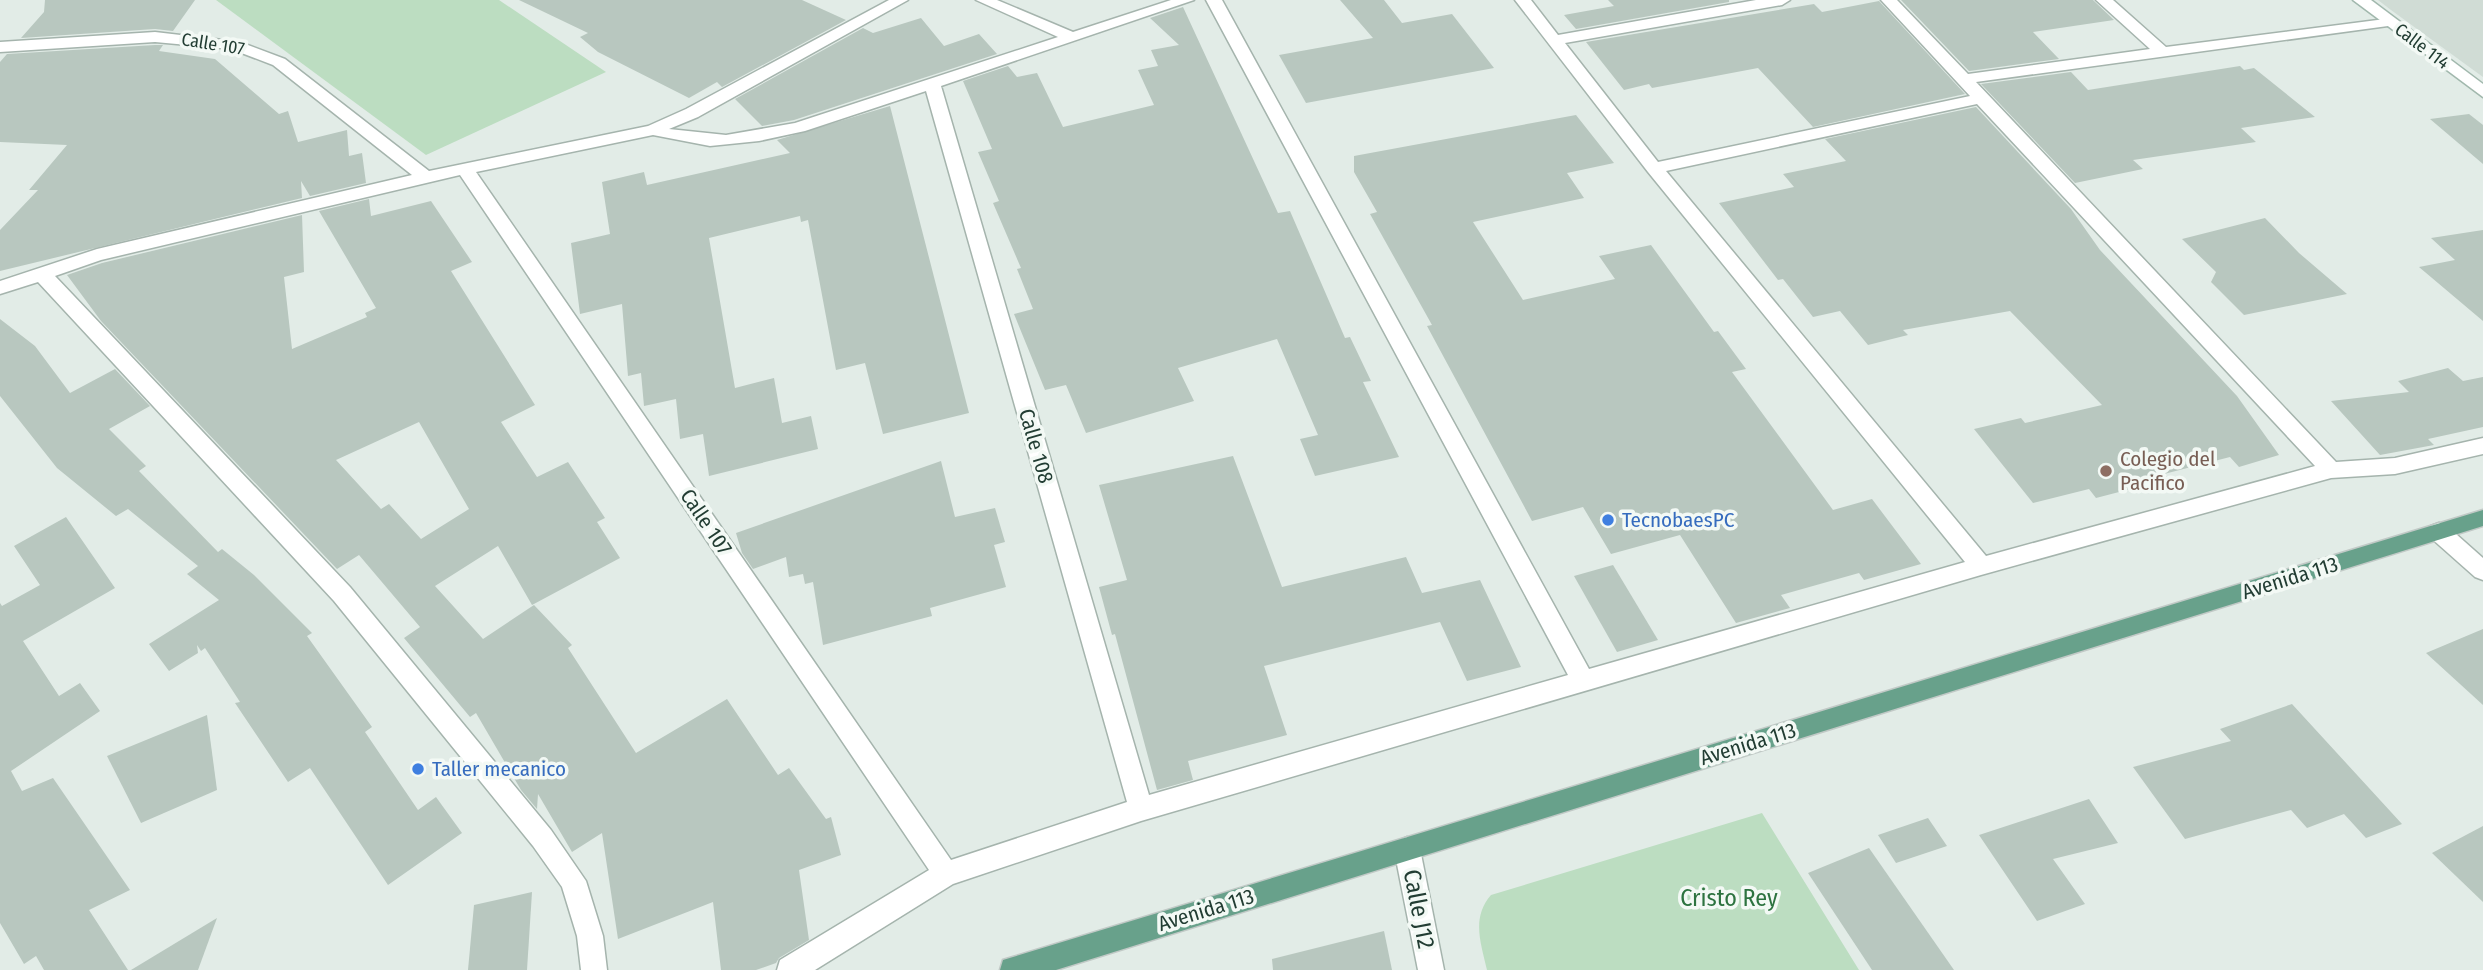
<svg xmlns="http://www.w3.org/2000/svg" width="2483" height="970" font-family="'Fira Sans Condensed',sans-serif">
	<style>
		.built { fill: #d0dcd5 }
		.green { fill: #bcddc1 }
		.building { fill: #b8c7bf; fill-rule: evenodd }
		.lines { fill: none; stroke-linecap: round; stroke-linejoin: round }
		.street-casing { stroke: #a5b4ad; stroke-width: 3 }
		.secondary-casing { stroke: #a1b8ad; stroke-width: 3 }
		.primary-casing { stroke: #c1c9c6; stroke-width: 3 }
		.street { fill: #fff; fill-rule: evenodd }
		.secondary { fill: #fff; fill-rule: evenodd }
		.primary { fill: #68a18b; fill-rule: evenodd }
		.education-dot { fill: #8d6e63; stroke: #f3f9f5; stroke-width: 2.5 }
		.shop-dot { fill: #3f7fe0; stroke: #f3f9f5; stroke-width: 2.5 }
		.labels { text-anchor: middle; stroke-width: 7; stroke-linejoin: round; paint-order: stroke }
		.far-street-label { font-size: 18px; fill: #223d33; stroke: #f3f9f5 }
		.street-label { font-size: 21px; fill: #223d33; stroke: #f3f9f5 }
		.education-label { font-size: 21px; fill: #785e54; stroke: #f3f9f5; text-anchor: start }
		.shop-label { font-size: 21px; fill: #366cbe; stroke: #f3f9f5; text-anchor: start }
		.near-park-label { font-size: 24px; fill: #2d7340; stroke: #f3f9f5 }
		.near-street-label { font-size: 24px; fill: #223d33; stroke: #f3f9f5 }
	</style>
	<rect width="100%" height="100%" fill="#e2ece7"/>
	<polygon class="built" points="2378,0 2483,0 2483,77 2391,10"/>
	<g class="green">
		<polygon points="216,0 499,0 606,72 426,155"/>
		<path d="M 1762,813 L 1859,970 L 1487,970 C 1481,943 1471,918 1491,895 Z"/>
	</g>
	<g class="building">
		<polygon points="45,0 195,0 173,31 155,29 21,38 44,12"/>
		<polygon points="519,0 802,0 846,20 722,87 717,82 689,98 598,52 580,37 588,33"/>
		<polygon points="1340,0 1384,0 1402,23 1452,14 1494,68 1306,103 1279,55 1373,38"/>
		<polygon points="1608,0 1729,0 1729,2 1576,29 1564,15 1614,6"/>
		<polygon points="1901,0 2093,0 2114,20 2033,32 2059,59 1969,71"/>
		<polygon points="1879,1 1965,94 1813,127 1758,68 1652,88 1649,84 1624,90 1586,42 1814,4 1822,12"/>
		<polygon points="1183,7 1278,213 1290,211 1345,338 1350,337 1371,381 1363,382 1399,457 1315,476 1300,439 1318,435 1277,339 1178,368 1194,401 1086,433 1066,385 1045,390 1014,314 1033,309 1017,269 1021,268 993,203 999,201 978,152 992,149 963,81 1008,66 1017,77 1037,73 1063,127 1154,105 1138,70 1158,66 1151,50 1179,45 1150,18"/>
		<polygon points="921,18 944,46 979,34 997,54 794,120 762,126 735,99 863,28 873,33"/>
		<polygon points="155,45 163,45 159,51 215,59 279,114 288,111 298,142 347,130 349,156 362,153 366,183 310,196 301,181 302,198 0,271 0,230 38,190 29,190 67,145 0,142 0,62 7,54"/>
		<polygon points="2240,66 2244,70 2254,68 2315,117 2241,128 2256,142 2133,160 2143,169 2075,183 1981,84 2071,72 2088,90"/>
		<polygon points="890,106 969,413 883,434 865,363 836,370 808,220 801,222 800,216 709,238 735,388 774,378 782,423 811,416 818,449 709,476 703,434 680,439 676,399 644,406 641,373 628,376 622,304 580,314 571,243 610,234 602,182 644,172 647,185 790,153 777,140"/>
		<polygon points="1976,107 2071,209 2100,250 2237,396 2279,455 2239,467 2230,457 2164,474 2169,479 2096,498 2089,489 2033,503 1974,429 2021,418 2025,423 2102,405 2010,311 1903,330 1908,335 1868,345 1840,311 1813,317 1783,279 1778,280 1719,203 1794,187 1783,174 1846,161 1825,139"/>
		<polygon points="2469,114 2483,125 2483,164 2430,119"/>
		<polygon points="1576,115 1614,163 1567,173 1584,198 1473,222 1523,300 1615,279 1599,256 1651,245 1714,332 1718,331 1746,369 1732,372 1833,510 1872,499 1921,564 1864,580 1859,573 1781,595 1790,608 1736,623 1680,535 1611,554 1583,507 1532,521 1427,326 1432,325 1370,214 1377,212 1354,172 1354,156"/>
		<path d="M 369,199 L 371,216 L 431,201 L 472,262 L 451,271 L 535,405 L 501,422 L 537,477 L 568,462 L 605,518 L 597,522 L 620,558 L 532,605 L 498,546 L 435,586 L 483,639 L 534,605 L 572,645 L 568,648 L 636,753 L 727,699 L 778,775 L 789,768 L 826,819 L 831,817 L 841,855 L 799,870 L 809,940 L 779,958 L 776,963 L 756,970 L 721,970 L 713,902 L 618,939 L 602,833 L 572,852 L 538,794 L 537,809 L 521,790 L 476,713 L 470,717 L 404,638 L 420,627 L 359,555 L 337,569 L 101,321 L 67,275 L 102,263 L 302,215 L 304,272 L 284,277 L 292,349 L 367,317 L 365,313 L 376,308 L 319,211 ZM 419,422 L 469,509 L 421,539 L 389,504 L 381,509 L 336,460 Z"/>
		<polygon points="2265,218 2299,253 2347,294 2244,315 2211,282 2216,272 2182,239"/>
		<polygon points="2483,230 2483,321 2419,267 2455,260 2431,238"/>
		<polygon points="0,319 35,346 70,393 115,369 150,406 109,429 146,466 139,471 218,552 222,549 254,575 312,633 307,636 372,727 365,732 418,810 436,797 462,833 388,885 310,768 288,782 235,703 240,702 205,648 201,651 197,645 198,653 169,671 149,644 219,600 187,574 198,566 128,509 116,516 57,468 0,396"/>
		<polygon points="2448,368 2463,381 2483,377 2483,427 2428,439 2434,445 2380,455 2331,401 2409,392 2398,381"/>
		<polygon points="1233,456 1282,587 1406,557 1422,593 1480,580 1521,667 1467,681 1440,622 1264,666 1287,735 1188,761 1193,780 1157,790 1115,634 1112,635 1099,587 1127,580 1099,485"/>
		<polygon points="941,461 955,517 995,508 1005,542 994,545 1006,587 930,608 932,616 823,645 813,582 805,584 803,574 789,577 786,557 753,569 742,553 736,533"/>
		<polygon points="66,517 115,588 23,641 59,696 80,683 100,711 11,771 22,791 53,778 130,890 89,910 128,970 44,970 36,956 24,964 0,923 0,603 2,606 40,585 14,546"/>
		<polygon points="1613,565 1658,640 1617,652 1574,576"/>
		<polygon points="2483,629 2483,705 2426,653"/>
		<polygon points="2292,704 2402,824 2366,838 2344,814 2307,828 2291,810 2185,839 2133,767 2231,741 2220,729"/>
		<polygon points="207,715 217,790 141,823 107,756"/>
		<polygon points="2089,799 2118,843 2053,859 2085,904 2037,921 1979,835"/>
		<polygon points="1928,818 1947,846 1896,863 1878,835"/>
		<polygon points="2483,826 2483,902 2432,853"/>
		<polygon points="1869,848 1954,970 1872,970 1808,873"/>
		<polygon points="532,892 527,970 468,970 474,905"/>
		<polygon points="217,918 198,970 131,970"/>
		<polygon points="1384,931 1392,970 1273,970 1272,959"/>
	</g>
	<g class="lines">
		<defs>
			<g id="street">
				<path d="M 889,0 L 908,0 L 698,117 L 669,129 L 726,135 L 795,123 L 1058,37 L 976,0 L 997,0 L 1073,32 L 1171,0 L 1194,0 L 941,86 L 1149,795 L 1568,675 L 1206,0 L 1222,0 L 1589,669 L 1965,562 L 1648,172 L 1515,0 L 1531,0 L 1558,35 L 1756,0 L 1790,0 L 1782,5 L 1565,43 L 1658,162 L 1970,96 L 1881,0 L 1897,0 L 1968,74 L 2150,49 L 2096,0 L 2113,0 L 2166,47 L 2393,18 L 2396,21 L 2388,26 L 1976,82 L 2336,462 L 2395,458 L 2483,438 L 2483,454 L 2395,474 L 2331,478 L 1981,575 L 1141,821 L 953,884 L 815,970 L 777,970 L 780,960 L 929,870 L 460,175 L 101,260 L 55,276 L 350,587 L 551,830 L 586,881 L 603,936 L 607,970 L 581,970 L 577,936 L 562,887 L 533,846 L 334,601 L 38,282 L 0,294 L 0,281 L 97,249 L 412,175 L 273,65 L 231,49 L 155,42 L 0,52 L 0,42 L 155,32 L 240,42 L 285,59 L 429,171 L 648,126 L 686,109 ZM 926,91 L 1127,802 L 951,860 L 476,172 L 653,135 L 710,146 L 759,141 L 805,131 ZM 1977,104 L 2315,466 L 1986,556 L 1666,171 Z"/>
				<polygon points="2439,523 2447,526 2483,558 2483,580 2475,577 2431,538 2428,532 2431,526"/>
				<polygon points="1407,837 1416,841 1420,849 1444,970 1418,970 1394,849 1398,841"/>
			</g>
			<polygon id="secondary" points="2353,0 2371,0 2483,84 2483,97"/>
			<polygon id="primary" points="2483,510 2483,526 1056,970 1000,970 1003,960 1013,957"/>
		</defs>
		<use href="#street" class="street-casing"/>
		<use href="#secondary" class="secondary-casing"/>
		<use href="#primary" class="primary-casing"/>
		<use href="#street" class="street"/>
		<use href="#secondary" class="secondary"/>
		<use href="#primary" class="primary"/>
	</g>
	<circle class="education-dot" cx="2106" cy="471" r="7"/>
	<g class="shop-dot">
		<circle cx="1608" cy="520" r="7"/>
		<circle cx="418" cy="769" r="7"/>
	</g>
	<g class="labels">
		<g class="far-street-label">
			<text transform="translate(213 44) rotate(9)" y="6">Calle 107</text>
			<text transform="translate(2422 46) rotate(37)" y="6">Calle 114</text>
		</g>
		<g class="street-label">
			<text transform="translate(1036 446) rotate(74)" y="7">Calle 108</text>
			<text transform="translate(706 522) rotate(56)" y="7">Calle 107</text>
			<text transform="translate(2290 578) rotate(-17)" y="7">Avenida 113</text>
			<text transform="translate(1748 744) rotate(-17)" y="7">Avenida 113</text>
			<text transform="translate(1206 910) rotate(-17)" y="7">Avenida 113</text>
		</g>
		<g class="education-label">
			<text x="2120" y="466">Colegio del<tspan x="2120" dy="24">Pacifico</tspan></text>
		</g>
		<g class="shop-label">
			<text x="1622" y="527">TecnobaesPC</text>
			<text x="432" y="776">Taller mecanico</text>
		</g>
		<g class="near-park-label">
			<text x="1729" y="906">Cristo Rey</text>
		</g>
		<g class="near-street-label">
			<text transform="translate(1419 909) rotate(79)" y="8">Calle J12</text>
		</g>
	</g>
</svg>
